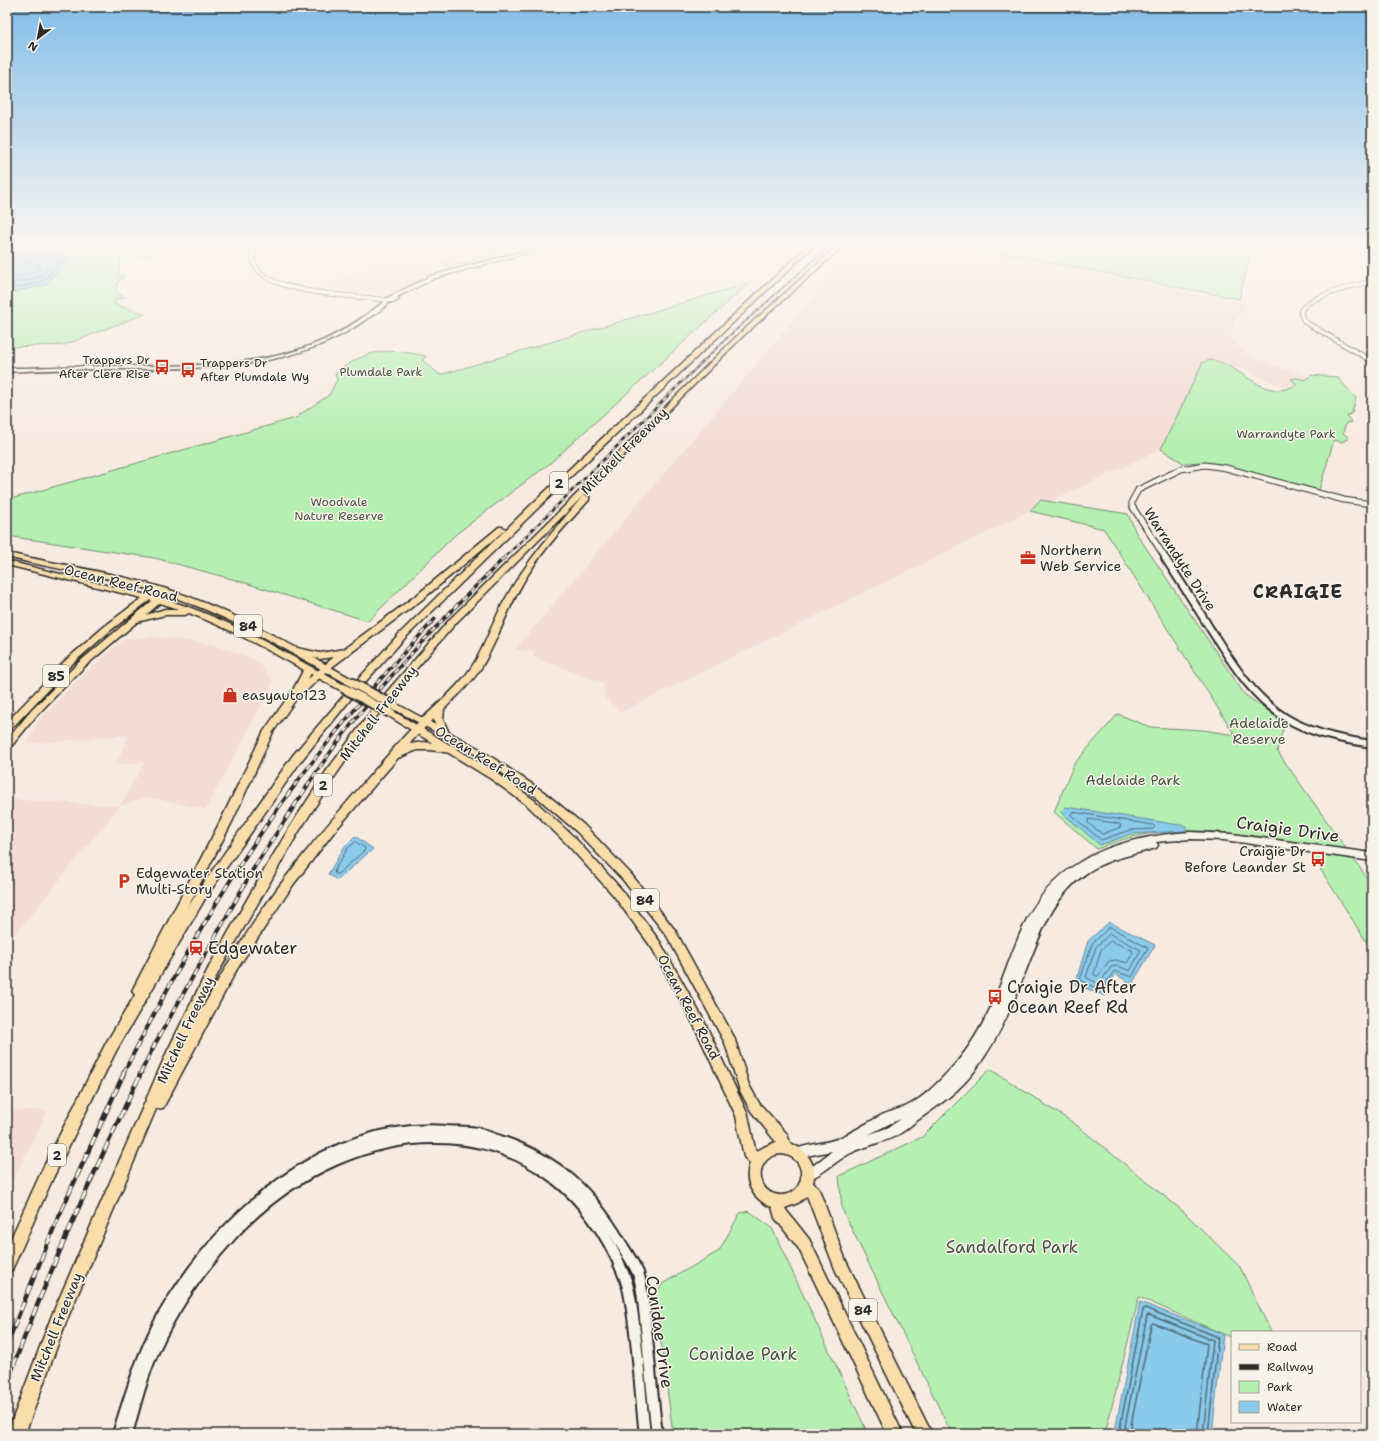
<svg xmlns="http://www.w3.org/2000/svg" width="1379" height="1441" font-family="'Shantell Sans',sans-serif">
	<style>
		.built { fill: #f3dcd5 }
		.green { fill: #b6efb2; stroke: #708d6e }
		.water { fill: #8acaeb; stroke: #648a9e }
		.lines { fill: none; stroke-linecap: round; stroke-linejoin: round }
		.shore-far1 { stroke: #516b78; stroke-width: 1 }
		.shore { stroke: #516b78; stroke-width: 1.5 }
		.tertiary-far3-casing { stroke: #2b2b2b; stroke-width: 5.5 }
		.tertiary-far2-casing { stroke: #2b2b2b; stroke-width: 7 }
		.tertiary-far1-casing { stroke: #2b2b2b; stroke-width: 10 }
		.tertiary-casing { stroke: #2b2b2b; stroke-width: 14 }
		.secondary-casing { stroke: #2b2b2b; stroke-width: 3 }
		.primary-casing { stroke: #2b2b2b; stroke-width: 3 }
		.motorway-casing { stroke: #2b2b2b; stroke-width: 3 }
		.tertiary-far3 { stroke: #f7f3e8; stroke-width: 4 }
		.tertiary-far2 { stroke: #f7f3e8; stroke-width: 5 }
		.tertiary-far1 { stroke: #f7f3e8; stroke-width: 6 }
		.tertiary { stroke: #f7f3e8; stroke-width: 10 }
		.secondary { fill: #f7f3e8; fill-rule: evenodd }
		.primary { fill: #f9deab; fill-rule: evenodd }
		.motorway { fill: #f9deab; fill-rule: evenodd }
		.rail-far4-casing { stroke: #2b2b2b; stroke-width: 2 }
		.rail-far3-casing { stroke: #2b2b2b; stroke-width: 2.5 }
		.rail-far2-casing { stroke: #2b2b2b; stroke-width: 3.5 }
		.rail-far1-casing { stroke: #2b2b2b; stroke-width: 4 }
		.rail-casing { stroke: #2b2b2b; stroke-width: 4.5 }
		.rail-far4 { stroke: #f7f3e8; stroke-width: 1; stroke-dasharray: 3.5; stroke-linecap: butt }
		.rail-far3 { stroke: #f7f3e8; stroke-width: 1.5; stroke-dasharray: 4.5; stroke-linecap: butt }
		.rail-far2 { stroke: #f7f3e8; stroke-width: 2; stroke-dasharray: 5.5; stroke-linecap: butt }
		.rail-far1 { stroke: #f7f3e8; stroke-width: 2.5; stroke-dasharray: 7; stroke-linecap: butt }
		.rail { stroke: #f7f3e8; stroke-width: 3; stroke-dasharray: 9; stroke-linecap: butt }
		.primary-bridge-casing { stroke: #2b2b2b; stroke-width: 12; stroke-linecap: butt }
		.primary-bridge { stroke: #f9deab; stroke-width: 8 }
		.labels { text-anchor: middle; stroke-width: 3; stroke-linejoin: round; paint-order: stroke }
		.far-poi-label { font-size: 12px; fill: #2b2b2b; stroke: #f7f3e8; text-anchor: end }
		.far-park-label { font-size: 12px; fill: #475246; stroke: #f7f3e8 }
		.shield { fill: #f7f3e8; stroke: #686764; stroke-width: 1 }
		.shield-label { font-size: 13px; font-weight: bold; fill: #2b2b2b }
		.street-label { font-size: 14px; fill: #2b2b2b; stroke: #f7f3e8 }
		.poi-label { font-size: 14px; fill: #2b2b2b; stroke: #f7f3e8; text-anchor: start }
		.park-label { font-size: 14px; fill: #475246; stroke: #f7f3e8 }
		.near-street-label { font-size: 17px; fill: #2b2b2b; stroke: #f7f3e8 }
		.near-poi-label { font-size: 17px; fill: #2b2b2b; stroke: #f7f3e8; text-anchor: start }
		.near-park-label { font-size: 17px; fill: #475246; stroke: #f7f3e8 }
		.district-label { font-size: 18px; font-weight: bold; letter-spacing: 1px; fill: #2b2b2b; stroke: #f7f3e8 }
	</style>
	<rect width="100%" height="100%" fill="#f7eae1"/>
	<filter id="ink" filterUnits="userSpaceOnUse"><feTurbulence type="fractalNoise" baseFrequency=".025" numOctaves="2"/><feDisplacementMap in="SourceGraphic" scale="8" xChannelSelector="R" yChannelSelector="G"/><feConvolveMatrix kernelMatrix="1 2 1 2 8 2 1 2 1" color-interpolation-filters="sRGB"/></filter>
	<g filter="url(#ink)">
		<g class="built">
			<polygon points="413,241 484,241 492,243 484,247 496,251 461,265 443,264 415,249"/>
			<polygon points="860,241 937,241 1249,304 1236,318 1230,339 1245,353 1272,365 1311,377 1306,380 1296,378 1292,379 1298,384 1290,389 1222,361 1195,380 1161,449 1030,511 621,712 605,698 603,683 534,657 534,651 515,650"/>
			<polygon points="420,259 445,272 387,296 324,288 336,280 378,261 396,266"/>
			<polygon points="157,637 217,645 258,661 273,683 206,809 146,797 120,806 15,934 7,938 7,799 120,806 144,763 116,764 129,735 27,744 37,723 73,685 124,639"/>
			<polygon points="7,1110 48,1110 7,1191"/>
		</g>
		<g class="green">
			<polygon points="7,241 122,241 122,246 125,249 122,251 118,276 124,276 117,284 116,292 124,297 115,300 114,304 145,314 64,345 7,347"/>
			<polygon points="484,241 545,241 524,251 453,270 443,264 461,265 495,251 483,247 492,243"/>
			<polygon points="939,241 1249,241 1248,243 1253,246 1239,299"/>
			<path d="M 151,246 L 157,249 C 153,257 135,259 129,252 L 135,248 Z"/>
			<path d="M 749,283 L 549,464 L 456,534 L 368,621 L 239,581 L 155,558 L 7,536 L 7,500 L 299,417 L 299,415 L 329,395 L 337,380 L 335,374 C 367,348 387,348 426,356 L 422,360 L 440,375 Z"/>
			<path d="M 1212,360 C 1240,364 1266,405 1297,384 L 1291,379 L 1296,378 L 1306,380 L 1311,375 L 1337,377 L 1356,398 L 1352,413 L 1347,416 L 1351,422 L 1346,423 L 1343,433 L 1349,438 L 1342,442 L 1334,440 L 1319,490 L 1220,464 L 1201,462 L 1183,463 L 1161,449 L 1203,362 Z"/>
			<path d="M 1040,500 L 1128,514 L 1136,533 L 1245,695 L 1285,722 L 1277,751 L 1372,885 L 1372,951 L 1304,843 C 1234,833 1164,819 1097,849 L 1054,812 L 1074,764 L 1118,714 L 1150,727 L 1203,730 L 1235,735 L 1104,529 L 1030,511 Z"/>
			<polygon points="990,1069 1075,1124 1184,1212 1240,1267 1271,1332 1232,1332 1232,1338 1139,1297 1105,1434 952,1434 842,1209 839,1176 922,1137"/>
			<polygon points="749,1211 772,1228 868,1434 673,1434 655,1296 662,1284 719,1251 740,1213"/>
		</g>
		<g class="water">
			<polygon points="11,242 25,244 70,258 45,285 7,294 7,246"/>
			<polygon points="1066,807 1186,826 1186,831 1131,834 1100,845 1061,812"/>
			<polygon points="355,836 373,849 337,880 328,874 345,846"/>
			<polygon points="1109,922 1155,945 1132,984 1115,974 1105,996 1075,984 1088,941"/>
			<polygon points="1140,1302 1223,1334 1212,1434 1120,1434 1115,1430"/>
		</g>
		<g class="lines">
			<g class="shore-far1">
				<polyline points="7,248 26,249 60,259 61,261 43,281 7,290"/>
				<polyline points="7,253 24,254 51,261 52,263 40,277 7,285"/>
				<polyline points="7,259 21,259 41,266 37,271 7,279"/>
				<polygon points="1073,812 1153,825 1155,827 1153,829 1130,830 1101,840 1071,815"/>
				<polygon points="1089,819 1120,824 1121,827 1102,834 1088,823"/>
				<polygon points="356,842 365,848 365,850 338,874 335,874 334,871 348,848"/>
				<polygon points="1110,927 1148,948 1132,977 1114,971 1101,991 1080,980 1092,944"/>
				<polygon points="1110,934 1141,950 1130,971 1118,966 1111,967 1099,984 1086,977 1096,947"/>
				<polygon points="1111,941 1132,950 1133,953 1127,963 1116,960 1109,961 1098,976 1095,976 1094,974 1101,950"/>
			</g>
			<g class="shore">
				<polyline points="1122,1434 1120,1427 1143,1310 1145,1308 1218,1337 1208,1434"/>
				<polyline points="1127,1434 1125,1426 1147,1316 1149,1315 1213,1340 1203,1434"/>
				<polyline points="1133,1434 1131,1425 1151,1325 1153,1323 1207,1344 1197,1434"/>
			</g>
			<defs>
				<g id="tertiary-far3">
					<path d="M 251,241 C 253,250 251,263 258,270 C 280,295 355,295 387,300"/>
					<path d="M 1372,281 C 1357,285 1307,296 1301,311 C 1300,315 1303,319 1305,322 L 1372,361"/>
				</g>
				<polyline id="tertiary-far2" points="1166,559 1132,506 1132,501 1138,490 1181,469 1205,465 1226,468 1344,500 1372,504"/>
				<path id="tertiary-far1" d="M 1165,558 C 1180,581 1195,604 1209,627 C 1232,663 1254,701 1293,722 C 1318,735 1345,740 1372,744"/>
				<g id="tertiary">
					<path d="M 118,1434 C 132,1389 146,1341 172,1301 C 230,1210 332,1122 446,1131 C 456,1132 467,1131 477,1133 C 486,1136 494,1139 503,1142 C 558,1161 590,1192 620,1242 C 626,1252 633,1262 638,1273 C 643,1287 643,1303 645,1318 C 649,1356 652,1395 657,1434"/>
					<path d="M 127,1434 C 134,1409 140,1383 150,1359 C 169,1312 200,1269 234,1232 C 355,1104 555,1095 625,1278 C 630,1290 631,1304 633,1317 C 639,1356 640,1395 645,1434"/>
				</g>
				<g id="secondary">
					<path d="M 547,241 L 552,241 L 526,253 L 435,278 L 397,297 L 399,299 C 397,302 393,303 389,302 C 384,309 373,315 365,320 C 299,368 216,368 138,369 C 94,369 51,369 7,372 L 7,368 L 27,368 C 71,366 115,366 160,366 C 210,365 264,364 312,345 C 339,335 361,319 384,302 L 385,299 L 431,276 L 524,251 Z"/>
					<path d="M 1190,832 L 1231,834 L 1372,853 L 1372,861 L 1224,840 L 1190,839 L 1156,842 L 1158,845 L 1156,848 C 1133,855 1109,858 1088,872 C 1051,897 1039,938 1023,978 C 1011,1009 997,1041 976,1069 C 960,1091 938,1106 915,1122 C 909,1127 903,1132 896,1136 C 881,1143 865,1146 851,1153 C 835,1161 824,1174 807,1180 L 803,1178 L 801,1174 L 803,1170 L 814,1165 L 832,1151 L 806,1156 L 797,1160 L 793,1158 L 791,1154 L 793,1150 C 807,1144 822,1144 837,1139 C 852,1133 865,1124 880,1116 C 888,1112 896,1110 905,1107 C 920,1100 934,1087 945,1075 C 971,1049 988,1017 1001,983 C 1009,962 1016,941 1026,921 C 1059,856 1122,837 1190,832 ZM 901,1119 L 889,1127 L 868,1135 L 891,1123 Z"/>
				</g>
				<g id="primary">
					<path d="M 7,553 C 61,565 117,573 170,590 C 234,611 293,646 352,679 L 353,681 L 352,683 L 346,683 C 287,650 228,615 164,594 C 113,577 59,570 7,557 Z"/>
					<path d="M 7,561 L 147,595 L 153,592 L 157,594 L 155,597 L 157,597 L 162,595 L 165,595 L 166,597 L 164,599 C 229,618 287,654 346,686 L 347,688 L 346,690 L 340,690 C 290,663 242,633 189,613 L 185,615 L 165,615 L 137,622 L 84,667 L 36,716 L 10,748 L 7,749 L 7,740 L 30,712 L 78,663 L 152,601 L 150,600 L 111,630 L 72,664 L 10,730 L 7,731 L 7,722 L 66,660 L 105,626 L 142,598 L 7,565 ZM 160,603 L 179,609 L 165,609 L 146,615 Z"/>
					<path d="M 395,703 L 478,748 L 544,792 L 584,825 L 631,874 L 675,930 L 734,1037 L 749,1085 L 759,1103 L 787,1134 L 790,1143 C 807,1150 818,1165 813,1183 L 818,1187 L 846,1261 L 932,1434 L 916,1434 L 835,1269 L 807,1196 L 798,1203 L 785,1208 L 786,1210 L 809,1239 L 903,1434 L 887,1434 L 799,1249 L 775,1218 L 772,1207 C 753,1200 743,1182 750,1163 L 744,1157 L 743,1152 L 736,1116 L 694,1025 L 652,948 L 614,896 L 566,843 L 528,806 L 491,779 L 387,715 L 386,713 L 387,711 L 393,711 L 497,773 L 534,800 L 574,837 L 622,890 L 660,942 L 702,1017 L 748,1115 L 755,1149 L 757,1151 L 764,1147 L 776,1142 L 751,1111 L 740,1091 L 725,1043 L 667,936 L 623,880 L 576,831 L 538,798 L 472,752 L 392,708 L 391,706 L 392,704 ZM 781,1154 C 809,1156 807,1195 781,1195 C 755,1195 753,1156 781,1154 Z"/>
				</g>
				<g id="motorway">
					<polygon points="813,241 819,241 539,507 404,639 358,690 301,761 206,897 116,1051 53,1178 12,1270 7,1273 7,1247 43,1168 106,1043 135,995 132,991 134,987 221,820 264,731 293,690 305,667 311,667 313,669 308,679 334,657 320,659 290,652 288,650 290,648 293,647 320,653 344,649 418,594 499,527 502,527 506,529 424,598 328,670 306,691 301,692 273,732 233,820 187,909 198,891 293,755 352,686 398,635 533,503"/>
					<path d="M 843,241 L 849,241 L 743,336 L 456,623 L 384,706 L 333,779 L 298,833 L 218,973 L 195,1022 C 222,972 251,923 286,877 C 322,830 362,785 401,740 C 421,717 447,699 466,675 C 484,652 492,621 507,596 C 528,559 556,528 583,496 L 589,496 L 589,500 C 568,523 546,546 529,573 C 509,603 499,639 481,668 C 471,684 457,696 444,709 L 443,720 L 449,733 L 448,736 L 440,736 L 433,719 L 409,744 L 424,742 L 451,745 L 455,746 L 456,749 L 455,752 L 451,753 L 430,750 L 417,750 L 398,758 L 334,832 L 293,885 L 237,969 L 163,1108 L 156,1109 L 66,1322 L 25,1434 L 7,1434 L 52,1315 L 166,1054 L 210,965 L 253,889 L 290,827 L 325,773 L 378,702 L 450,619 L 739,334 Z"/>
				</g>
			</defs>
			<use href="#tertiary-far3" class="tertiary-far3-casing"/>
			<use href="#tertiary-far2" class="tertiary-far2-casing"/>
			<use href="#tertiary-far1" class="tertiary-far1-casing"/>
			<use href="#tertiary" class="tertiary-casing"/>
			<use href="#secondary" class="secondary-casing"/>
			<use href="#primary" class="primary-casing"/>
			<use href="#motorway" class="motorway-casing"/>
			<use href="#tertiary-far3" class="tertiary-far3"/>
			<use href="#tertiary-far2" class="tertiary-far2"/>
			<use href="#tertiary-far1" class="tertiary-far1"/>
			<use href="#tertiary" class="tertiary"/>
			<use href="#secondary" class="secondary"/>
			<use href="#primary" class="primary"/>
			<use href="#motorway" class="motorway"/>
			<defs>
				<polyline id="rail-far4" points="683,381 729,336 835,241"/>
				<polyline id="rail-far3" points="503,559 684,380"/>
				<g id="rail-far2">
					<path d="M 294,786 C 338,727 385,672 435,619"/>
					<path d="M 307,786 C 362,702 433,628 504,558"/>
				</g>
				<g id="rail-far1">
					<path d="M 123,1074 C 174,974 228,875 295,785"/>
					<polyline points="140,1074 155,1044 255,866 308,785"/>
				</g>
				<g id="rail">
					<polyline points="7,1344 57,1220 124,1073"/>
					<path d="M 7,1383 C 46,1277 92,1175 141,1073"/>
				</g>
			</defs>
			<use href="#rail-far4" class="rail-far4-casing"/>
			<use href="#rail-far3" class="rail-far3-casing"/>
			<use href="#rail-far2" class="rail-far2-casing"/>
			<use href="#rail-far1" class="rail-far1-casing"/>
			<use href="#rail" class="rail-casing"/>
			<use href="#rail-far4" class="rail-far4"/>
			<use href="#rail-far3" class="rail-far3"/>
			<use href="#rail-far2" class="rail-far2"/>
			<use href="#rail-far1" class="rail-far1"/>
			<use href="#rail" class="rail"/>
			<defs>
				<g id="primary-bridge">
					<polyline points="349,681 395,706"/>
					<polyline points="343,688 390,713"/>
				</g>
			</defs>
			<use href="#primary-bridge" class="primary-bridge-casing"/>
			<use href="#primary-bridge" class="primary-bridge"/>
		</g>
	</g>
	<linearGradient id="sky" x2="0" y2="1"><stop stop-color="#82bde9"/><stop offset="0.55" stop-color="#fbf6f2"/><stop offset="1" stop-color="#fbf6f2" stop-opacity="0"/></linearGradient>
	<rect width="1379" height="442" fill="url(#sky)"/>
	<defs>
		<symbol id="bus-bare" viewBox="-9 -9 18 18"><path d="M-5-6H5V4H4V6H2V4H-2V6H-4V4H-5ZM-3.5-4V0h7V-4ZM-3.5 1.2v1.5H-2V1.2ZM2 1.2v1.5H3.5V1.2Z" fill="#c8321e" stroke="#f7f3e8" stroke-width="2.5" paint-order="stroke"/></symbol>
		<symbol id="office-bare" viewBox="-9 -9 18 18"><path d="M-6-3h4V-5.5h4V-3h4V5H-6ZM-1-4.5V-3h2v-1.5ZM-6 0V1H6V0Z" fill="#c8321e" stroke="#f7f3e8" stroke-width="2.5" paint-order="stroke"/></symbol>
		<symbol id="shop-bare" viewBox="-9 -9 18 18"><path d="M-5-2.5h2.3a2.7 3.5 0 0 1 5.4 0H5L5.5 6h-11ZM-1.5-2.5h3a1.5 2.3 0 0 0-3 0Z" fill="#c8321e" stroke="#f7f3e8" stroke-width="2.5" paint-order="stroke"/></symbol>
		<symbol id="parking-bare" viewBox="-9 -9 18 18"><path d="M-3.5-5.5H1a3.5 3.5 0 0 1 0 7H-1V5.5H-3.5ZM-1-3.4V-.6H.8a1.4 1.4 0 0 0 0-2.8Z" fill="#c8321e" stroke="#f7f3e8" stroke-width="2.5" paint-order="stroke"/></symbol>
		<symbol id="station-bare" viewBox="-9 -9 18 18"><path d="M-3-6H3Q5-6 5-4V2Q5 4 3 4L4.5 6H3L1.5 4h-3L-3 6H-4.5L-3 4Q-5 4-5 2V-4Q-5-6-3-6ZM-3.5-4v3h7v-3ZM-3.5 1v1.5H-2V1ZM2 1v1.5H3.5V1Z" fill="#c8321e" stroke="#f7f3e8" stroke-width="2.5" paint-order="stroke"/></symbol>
	</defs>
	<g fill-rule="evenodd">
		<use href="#bus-bare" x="151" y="356" width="22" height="22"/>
		<use href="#bus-bare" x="177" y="359" width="22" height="22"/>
		<use href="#office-bare" x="1017" y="547" width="22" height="22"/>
		<use href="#shop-bare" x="219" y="684" width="22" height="22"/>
		<use href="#bus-bare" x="1307" y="848" width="22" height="22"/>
		<use href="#parking-bare" x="113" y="870" width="22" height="22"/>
		<use href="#station-bare" x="185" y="937" width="22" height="22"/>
		<use href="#bus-bare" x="984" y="986" width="22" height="22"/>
	</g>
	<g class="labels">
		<g class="far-poi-label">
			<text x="150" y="364">Trappers Dr<tspan x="150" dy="14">After Clere Rise</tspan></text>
			<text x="200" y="367" text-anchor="start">Trappers Dr<tspan x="200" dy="14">After Plumdale Wy</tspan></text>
		</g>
		<g class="far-park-label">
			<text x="381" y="376">Plumdale Park</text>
			<text x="1286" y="438">Warrandyte Park</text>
			<text x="339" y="506">Woodvale<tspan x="339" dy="14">Nature Reserve</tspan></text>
		</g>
		<g class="shield">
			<rect x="550" y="472" width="18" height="22" rx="3"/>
			<rect x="234" y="615" width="28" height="22" rx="3"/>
			<rect x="43" y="665" width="26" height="22" rx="3"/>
			<rect x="314" y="774" width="18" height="22" rx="3"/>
			<rect x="631" y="889" width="28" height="22" rx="3"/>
			<rect x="48" y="1144" width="18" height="22" rx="3"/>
			<rect x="849" y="1299" width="28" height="22" rx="3"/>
		</g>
		<g class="shield-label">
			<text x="559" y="488">2</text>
			<text x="248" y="631">84</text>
			<text x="56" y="681">85</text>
			<text x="323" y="790">2</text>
			<text x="645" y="905">84</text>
			<text x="57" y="1160">2</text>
			<text x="863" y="1315">84</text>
		</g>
		<g class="street-label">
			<text transform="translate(624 451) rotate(-45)" y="5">Mitchell Freeway</text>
			<text transform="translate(1180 559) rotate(57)" y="5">Warrandyte Drive</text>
			<text transform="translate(121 583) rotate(14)" y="5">Ocean Reef Road</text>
			<text transform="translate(378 713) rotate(-52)" y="5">Mitchell Freeway</text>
			<text transform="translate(486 760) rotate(32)" y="5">Ocean Reef Road</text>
			<text transform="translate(689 1007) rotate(62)" y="5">Ocean Reef Road</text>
			<text transform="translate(185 1030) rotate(-65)" y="5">Mitchell Freeway</text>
			<text transform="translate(56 1327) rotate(-68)" y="5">Mitchell Freeway</text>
		</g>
		<g class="poi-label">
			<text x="1040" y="555">Northern<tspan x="1040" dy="16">Web Service</tspan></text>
			<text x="242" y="700">easyauto123</text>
			<text x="1306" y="856" text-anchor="end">Craigie Dr<tspan x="1306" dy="16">Before Leander St</tspan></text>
			<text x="136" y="878">Edgewater Station<tspan x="136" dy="16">Multi-Story</tspan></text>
		</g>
		<g class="park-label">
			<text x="1259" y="728">Adelaide<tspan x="1259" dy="16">Reserve</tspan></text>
			<text x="1133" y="785">Adelaide Park</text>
		</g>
		<g class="near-street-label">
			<text transform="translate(1288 829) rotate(8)" y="6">Craigie Drive</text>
			<text transform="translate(660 1332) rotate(82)" y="6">Conidae Drive</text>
		</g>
		<g class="near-poi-label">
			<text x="208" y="954">Edgewater</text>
			<text x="1007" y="993">Craigie Dr After<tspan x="1007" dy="20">Ocean Reef Rd</tspan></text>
		</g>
		<g class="near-park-label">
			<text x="1012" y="1253">Sandalford Park</text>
			<text x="743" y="1360">Conidae Park</text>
		</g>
		<g class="district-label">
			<text x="1298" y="598">CRAIGIE</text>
		</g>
	</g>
	<rect width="1379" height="1441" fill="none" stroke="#f7f3e8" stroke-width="24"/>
	<rect x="12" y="12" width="1355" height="1417" fill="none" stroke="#2b2b2b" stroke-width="1.5" filter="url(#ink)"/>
	<rect x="1231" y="1331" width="130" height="92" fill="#f7f3e8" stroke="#a5a39c"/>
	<rect x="1239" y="1344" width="20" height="6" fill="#f9deab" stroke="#a5a39c"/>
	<text x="1267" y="1351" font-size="12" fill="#2b2b2b">Road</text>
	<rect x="1239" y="1364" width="20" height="6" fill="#2b2b2b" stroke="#a5a39c"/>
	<text x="1267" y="1371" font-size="12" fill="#2b2b2b">Railway</text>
	<rect x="1239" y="1381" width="20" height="12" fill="#b6efb2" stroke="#a5a39c"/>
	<text x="1267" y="1391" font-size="12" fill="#2b2b2b">Park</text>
	<rect x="1239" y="1401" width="20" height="12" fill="#8acaeb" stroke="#a5a39c"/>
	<text x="1267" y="1411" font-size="12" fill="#2b2b2b">Water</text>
	<g transform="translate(38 38) rotate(212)" stroke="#f7f3e8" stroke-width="3" paint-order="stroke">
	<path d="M0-3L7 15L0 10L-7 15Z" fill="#2b2b2b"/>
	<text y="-6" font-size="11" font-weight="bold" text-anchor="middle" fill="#2b2b2b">N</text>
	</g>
</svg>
